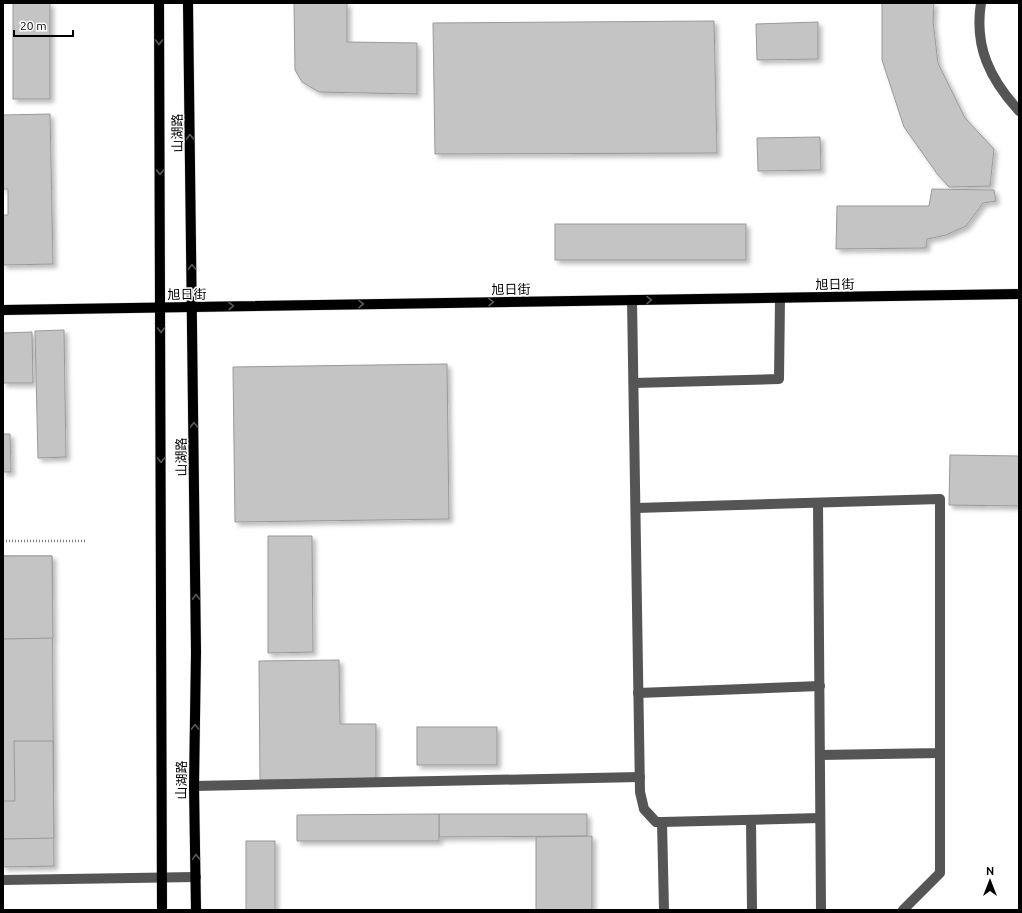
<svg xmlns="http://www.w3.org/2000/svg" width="1022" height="913" font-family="Ubuntu,'Noto Sans SC',sans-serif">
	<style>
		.building { fill: #c4c4c4; stroke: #999; filter: url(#shadow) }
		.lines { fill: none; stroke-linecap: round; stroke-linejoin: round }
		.major-casing { stroke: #dbdbdb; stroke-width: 11 }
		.path { stroke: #777; stroke-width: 2.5; stroke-dasharray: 1 2; stroke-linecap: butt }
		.minor { stroke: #555; stroke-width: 10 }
		.major { stroke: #000; stroke-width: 10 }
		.oneway { stroke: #595959 }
		.labels { text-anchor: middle; stroke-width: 3; stroke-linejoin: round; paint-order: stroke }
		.street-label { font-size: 13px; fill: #000; stroke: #fff }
	</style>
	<defs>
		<filter id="shadow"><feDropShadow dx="3.5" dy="3.5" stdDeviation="2" flood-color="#0004"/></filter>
	</defs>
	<rect width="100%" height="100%" fill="#fff"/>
	<g class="building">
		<rect x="13" y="3" width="37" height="96"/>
		<polygon points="294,3 347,3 347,42 417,43 417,94 319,92 302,82 295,70"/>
		<polygon points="882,3 934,3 933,22 938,63 965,118 994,149 990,186 949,187 938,175 904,127 882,60"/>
		<polygon points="714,21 717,153 435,154 433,23"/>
		<polygon points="818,22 818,59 757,60 756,24"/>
		<polygon points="50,114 53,264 3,265 3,215 8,215 8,189 3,189 3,115"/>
		<polygon points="820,137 821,170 758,171 757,138"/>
		<polygon points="932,189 994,190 996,201 983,203 966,226 946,235 927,239 926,248 836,249 837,206 929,206"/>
		<rect x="555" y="224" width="191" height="36"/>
		<polygon points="64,330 66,457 38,458 35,331"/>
		<polygon points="32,332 33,383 3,383 3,333"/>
		<polygon points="447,364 449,519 235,522 233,367"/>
		<polygon points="3,434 10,434 11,472 3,472"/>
		<polygon points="950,455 1019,456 1019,506 949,505"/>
		<polygon points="268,536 312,536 313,652 268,653"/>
		<polygon points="3,556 52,556 54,866 3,867"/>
		<polygon points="3,556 52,556 53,638 3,639"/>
		<polygon points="339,660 340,724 376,724 376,779 260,780 259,661"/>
		<rect x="417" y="727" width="80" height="38"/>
		<polygon points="14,741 53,741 54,838 3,839 3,801 15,801"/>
		<polygon points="439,814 587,814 587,836 439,837"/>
		<polygon points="439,814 439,841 297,841 297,815"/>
		<polygon points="592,836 592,910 536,910 536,837"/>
		<rect x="246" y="841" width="29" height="69"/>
	</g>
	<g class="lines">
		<defs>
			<g id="major">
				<polyline points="159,3 162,910"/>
				<polyline points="188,3 196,652 194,786 196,910"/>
				<polyline points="3,310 1019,294"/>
			</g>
		</defs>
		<use href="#major" class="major-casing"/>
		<polyline class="path" points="3,541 85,541"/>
		<g class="minor">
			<path d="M 981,3 C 974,47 990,79 1019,111"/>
			<polyline points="632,300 640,792 644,809 656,822 662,822 820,818"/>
			<polyline points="634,383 779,379 780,298"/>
			<polyline points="818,503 821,910"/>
			<polyline points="636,508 940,499 940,753 820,755"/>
			<polyline points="638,693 820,686"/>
			<polyline points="194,786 640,777"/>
			<polyline points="751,821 752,910"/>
			<polyline points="662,822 664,910"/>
			<polyline points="3,880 196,877"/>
			<polyline points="903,910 940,873 940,753"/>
		</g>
		<use href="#major" class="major"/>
	</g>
	<defs><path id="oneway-chevron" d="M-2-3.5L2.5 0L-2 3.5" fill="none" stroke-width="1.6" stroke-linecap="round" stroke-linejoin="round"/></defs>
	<g class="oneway">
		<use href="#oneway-chevron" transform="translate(159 42) rotate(90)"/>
		<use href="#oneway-chevron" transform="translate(190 137) rotate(-91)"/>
		<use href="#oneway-chevron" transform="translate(160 172) rotate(90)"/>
		<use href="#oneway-chevron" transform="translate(192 267) rotate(-91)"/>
		<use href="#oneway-chevron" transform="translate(649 300) rotate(-1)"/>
		<use href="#oneway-chevron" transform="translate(491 302) rotate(-1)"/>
		<use href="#oneway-chevron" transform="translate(361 304) rotate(-1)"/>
		<use href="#oneway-chevron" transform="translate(231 306) rotate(-1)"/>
		<use href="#oneway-chevron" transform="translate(161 330) rotate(90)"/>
		<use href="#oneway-chevron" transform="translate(194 425) rotate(-91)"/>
		<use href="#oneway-chevron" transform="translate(161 460) rotate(90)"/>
		<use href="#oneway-chevron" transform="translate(196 597) rotate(-91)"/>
		<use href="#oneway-chevron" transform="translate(195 727) rotate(-89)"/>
		<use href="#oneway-chevron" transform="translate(196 857) rotate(-92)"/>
	</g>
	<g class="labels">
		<g class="street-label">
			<text transform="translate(177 133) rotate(-91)" y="5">山湖路</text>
			<text transform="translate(835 284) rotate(-1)" y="5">旭日街</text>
			<text transform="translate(511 289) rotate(-1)" y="5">旭日街</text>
			<text transform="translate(187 294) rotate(-1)" y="5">旭日街</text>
			<text transform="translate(181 457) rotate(-91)" y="5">山湖路</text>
			<text transform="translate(181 780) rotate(-90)" y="5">山湖路</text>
		</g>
	</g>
	<rect width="1022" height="913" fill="none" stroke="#000000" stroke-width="8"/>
	<g transform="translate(990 881)" stroke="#ffffff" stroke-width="3" paint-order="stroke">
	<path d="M0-3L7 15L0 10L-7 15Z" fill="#000000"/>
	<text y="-6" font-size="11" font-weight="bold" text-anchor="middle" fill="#000000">N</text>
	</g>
	<path d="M14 30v6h59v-6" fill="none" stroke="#000000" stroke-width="2"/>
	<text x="20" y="30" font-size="12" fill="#000000" stroke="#ffffff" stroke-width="3" paint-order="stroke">20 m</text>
</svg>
